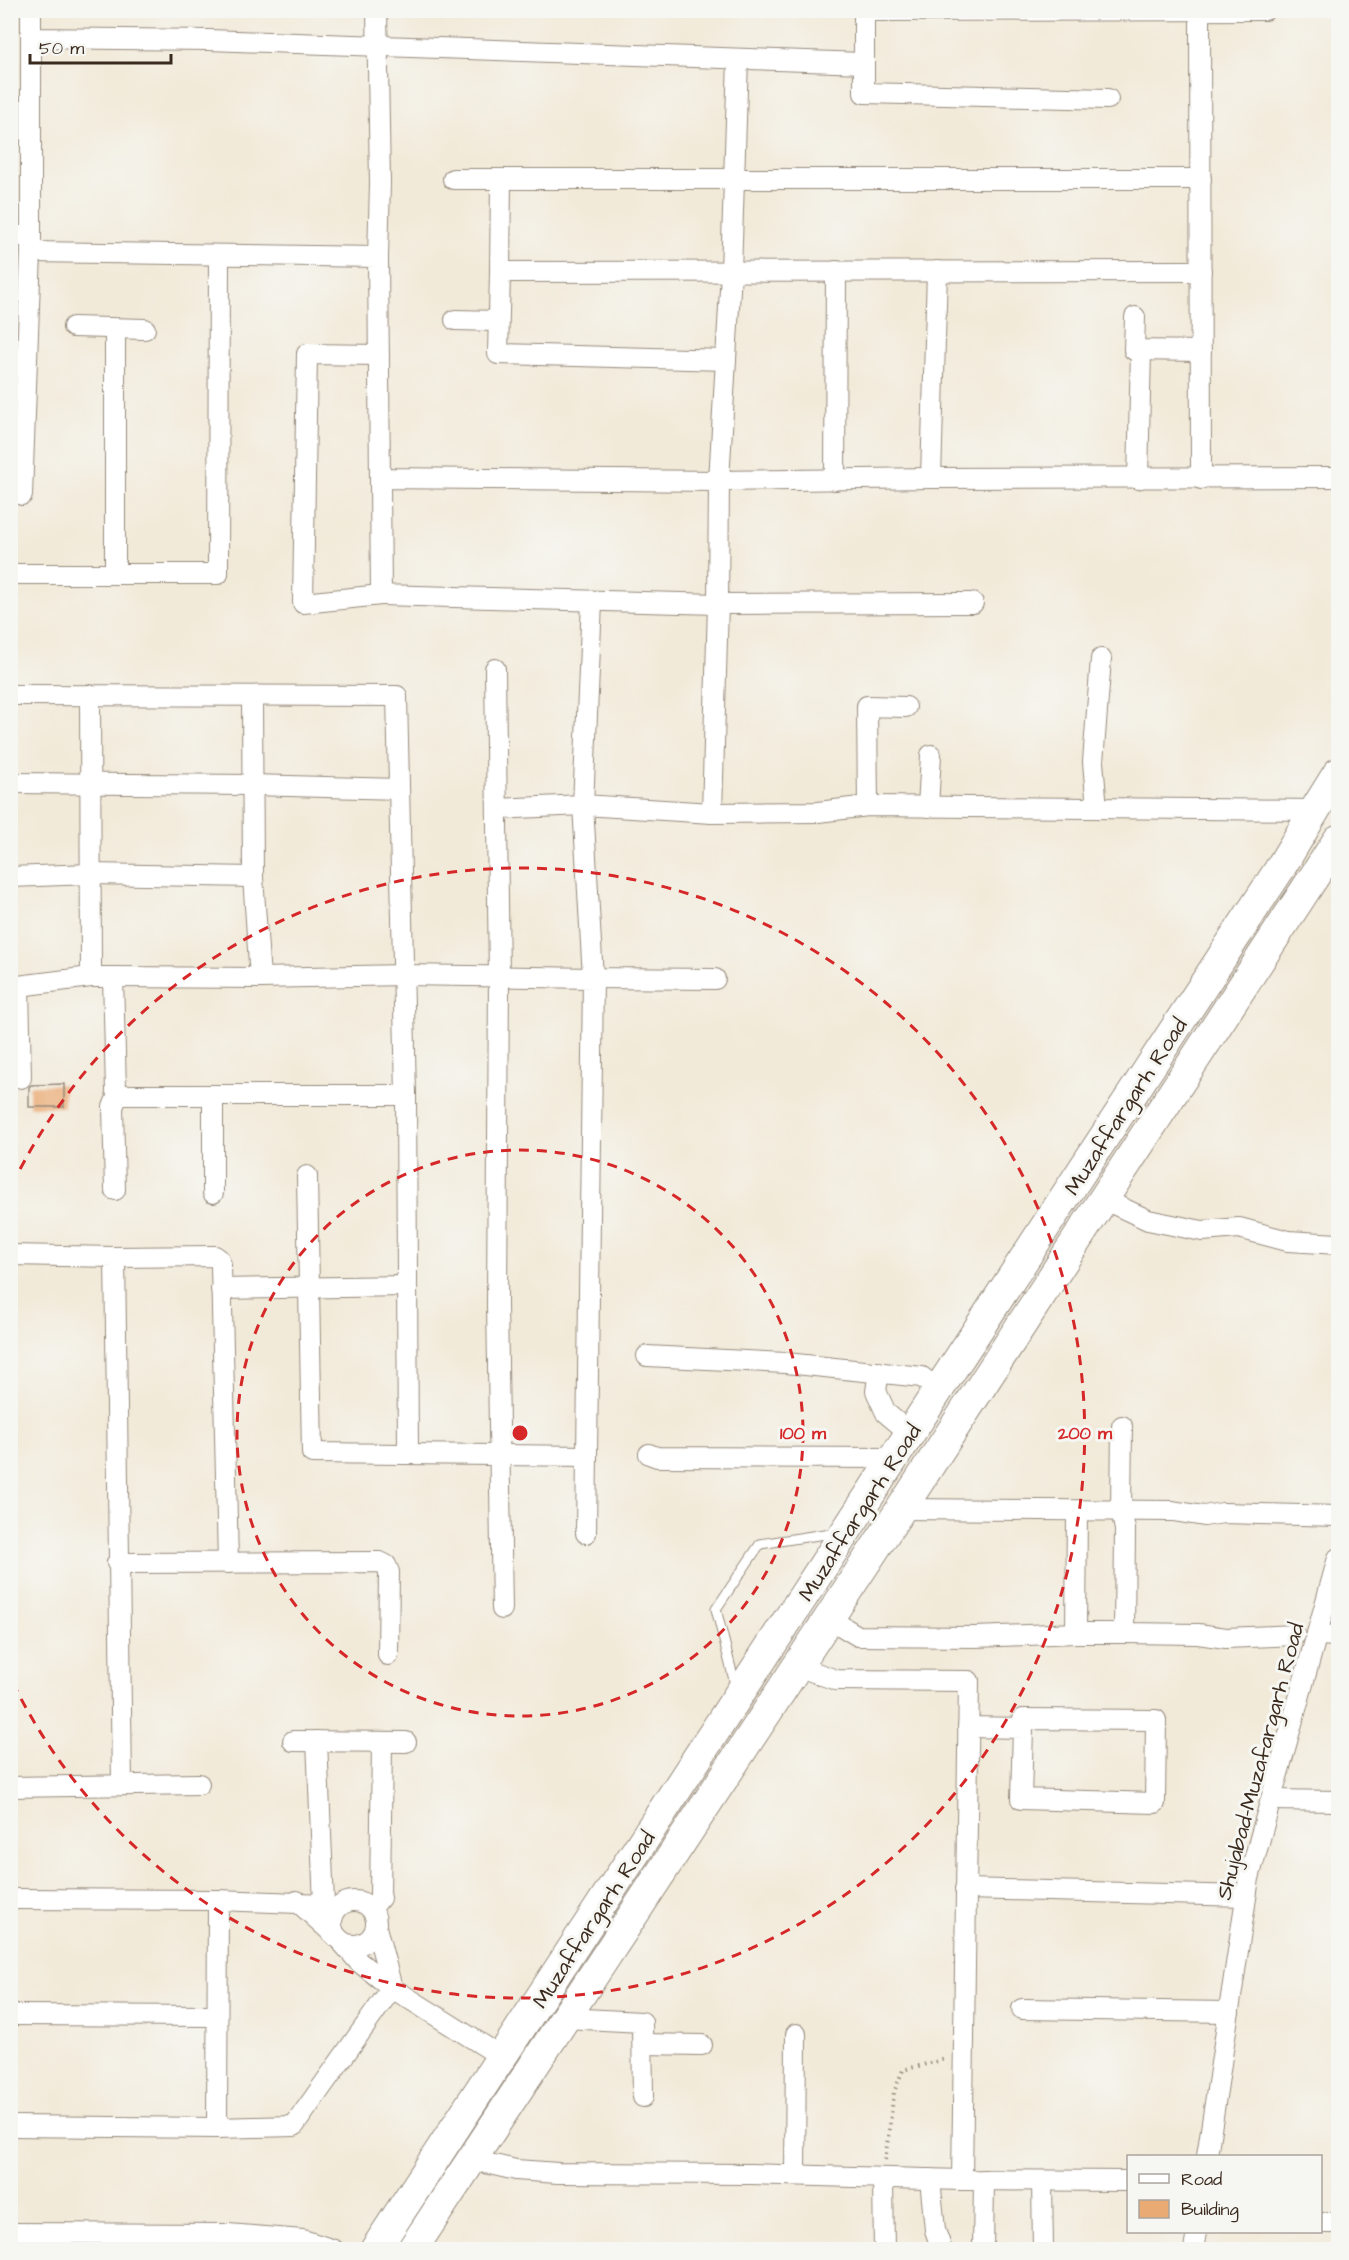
<svg xmlns="http://www.w3.org/2000/svg" width="1349" height="2260" font-family="'Architects Daughter',sans-serif">
	<style>
		.building { fill: #eaaa73 }
		.lines { fill: none; stroke-linecap: round; stroke-linejoin: round }
		.lane-casing { stroke: #968a7c; stroke-width: 11 }
		.street-casing { stroke: #968a7c; stroke-width: 22 }
		.primary-casing { stroke: #968a7c; stroke-width: 32 }
		.path { stroke: #968a7c; stroke-width: 4; stroke-dasharray: 1.5 4.5; stroke-linecap: butt }
		.lane { stroke: #fff; stroke-width: 9 }
		.street { stroke: #fff; stroke-width: 20 }
		.primary { stroke: #fff; stroke-width: 30 }
		.ring { fill: none; stroke: #d62828; stroke-width: 3; stroke-dasharray: 10 8 }
		.labels { text-anchor: middle; stroke-width: 6; stroke-linejoin: round; paint-order: stroke }
		.street-label { font-size: 22px; fill: #3b2a1e; stroke: #f6f6f2 }
		.centre { fill: #d62828; stroke: #f6f6f2; stroke-width: 3 }
		.ring-label { font-size: 18px; text-anchor: middle; font-weight: bold; fill: #d62828; stroke: #f6f6f2; stroke-width: 6; stroke-linejoin: round; paint-order: stroke }
	</style>
	<rect width="100%" height="100%" fill="#f6f6f2"/>
	<filter id="ink" filterUnits="userSpaceOnUse"><feTurbulence type="fractalNoise" baseFrequency=".0167" numOctaves="2"/><feDisplacementMap in="SourceGraphic" scale="12" xChannelSelector="R" yChannelSelector="G"/><feConvolveMatrix kernelMatrix="1 2 1 2 8 2 1 2 1" color-interpolation-filters="sRGB"/></filter>
	<filter id="wash" filterUnits="userSpaceOnUse"><feTurbulence type="fractalNoise" baseFrequency=".008" numOctaves="4" result="noise"/><feDisplacementMap in="SourceGraphic" scale="24" xChannelSelector="R" yChannelSelector="G"/><feGaussianBlur stdDeviation="1.35" result="paint"/><feColorMatrix in="noise" values="0 0 0 0 0 0 0 0 0 0 0 0 0 0 0 0 0 1.4 0 .05"/><feComposite in="paint" operator="in"/></filter>
	<g filter="url(#wash)">
		<rect width="100%" height="100%" fill="#f2ead9"/>
		<g id="blocks">
			<polygon class="building" points="64,1084 64,1107 29,1107 29,1087 31,1085"/>
		</g>
	</g>
	<g filter="url(#ink)">
		<use href="#blocks" fill-opacity="0" stroke="#968a7c" stroke-width="1.5"/>
		<g class="lines">
			<defs>
				<polyline id="lane" points="736,1688 716,1609 760,1544 838,1532"/>
				<g id="street">
					<polyline points="31,10 31,38 209,40 864,63"/>
					<polyline points="377,10 380,183 378,257"/>
					<polyline points="1200,12 1201,479"/>
					<polyline points="738,59 731,272 719,481 931,478 1338,477"/>
					<polyline points="1108,99 864,93 864,11 1265,10"/>
					<polyline points="453,179 1201,179"/>
					<polyline points="501,179 500,272 1201,271"/>
					<polyline points="10,236 31,236"/>
					<polyline points="31,252 378,257 381,595 718,604 719,481 380,478"/>
					<polyline points="500,272 498,354 726,360"/>
					<polyline points="1135,317 1134,350 1201,351"/>
					<polyline points="455,320 498,321"/>
					<polyline points="73,327 145,329"/>
					<polyline points="115,329 115,574"/>
					<polyline points="379,355 307,354 303,603 381,595"/>
					<polyline points="931,478 937,271"/>
					<polyline points="1138,479 1141,350"/>
					<polyline points="835,480 836,271"/>
					<polyline points="22,495 31,252 31,38"/>
					<polyline points="10,574 218,574 219,255"/>
					<polyline points="592,602 583,805 593,978 715,979"/>
					<polyline points="495,669 499,978 497,1304 502,1609"/>
					<polyline points="10,695 397,696 406,1095 408,1454"/>
					<polyline points="90,695 91,977"/>
					<polyline points="252,696 253,877 260,978"/>
					<polyline points="10,783 252,785 399,789"/>
					<polyline points="868,806 867,706 906,707"/>
					<polyline points="928,807 931,755"/>
					<polyline points="1097,808 1093,762 1101,659"/>
					<polyline points="498,809 583,805 712,813 718,604 973,603"/>
					<polyline points="712,813 818,812 868,806 1315,810"/>
					<polyline points="10,877 91,874 253,877"/>
					<polyline points="113,977 116,1091 118,1095 406,1095"/>
					<polyline points="19,986 21,1078"/>
					<polyline points="10,987 91,977 113,977 260,978 404,975 593,978 586,1533"/>
					<polyline points="213,1096 213,1193"/>
					<polyline points="307,1176 312,1453 587,1456"/>
					<polyline points="115,1190 113,1107 118,1095"/>
					<polyline points="1103,1199 1148,1220 1202,1231 1239,1228 1288,1241 1338,1244"/>
					<polyline points="10,1255 115,1257 122,1784"/>
					<polyline points="115,1257 215,1256 219,1259 221,1265 228,1563"/>
					<polyline points="221,1289 407,1286"/>
					<polyline points="647,1356 786,1363 922,1377 939,1391"/>
					<polyline points="879,1372 876,1391 886,1413 911,1434"/>
					<polyline points="1122,1426 1121,1511 1125,1529 1124,1633 1198,1634 1226,1638 1295,1635"/>
					<polyline points="649,1454 657,1457 895,1458"/>
					<polyline points="901,1509 1173,1511 1204,1516 1223,1513 1338,1516"/>
					<polyline points="1077,1511 1076,1633 1124,1633"/>
					<polyline points="117,1563 380,1562 386,1565 389,1572 388,1655"/>
					<polyline points="828,1618 858,1636 975,1637 1076,1633"/>
					<polyline points="1317,1635 1338,1636"/>
					<polyline points="797,1666 836,1680 969,1681 962,2180 1128,2181"/>
					<polyline points="968,1727 1023,1728 1023,1719 1156,1720 1155,1803 1021,1799 1023,1728"/>
					<polyline points="293,1741 406,1742"/>
					<polyline points="10,1787 199,1784"/>
					<polyline points="1271,1800 1338,1801"/>
					<polyline points="965,1889 1246,1896"/>
					<polyline points="10,1899 218,1900 324,1904 317,1741"/>
					<circle cx="354" cy="1923" r="22"/>
					<polyline points="297,1901 340,1940 359,1962 392,1988 502,2057"/>
					<polyline points="371,1909 380,1898 382,1742"/>
					<polyline points="1022,2009 1229,2012"/>
					<polyline points="10,2015 217,2016"/>
					<polyline points="565,2018 642,2022 643,2097"/>
					<polyline points="643,2044 702,2045"/>
					<polyline points="10,2126 217,2128 218,1900"/>
					<polyline points="217,2128 294,2126 392,1988 376,1927"/>
					<polyline points="1207,2156 1249,1878 1338,1558"/>
					<polyline points="472,2160 516,2170 558,2173 750,2174 962,2180"/>
					<polyline points="795,2175 796,2034"/>
					<polyline points="883,2178 884,2250"/>
					<polyline points="930,2179 935,2230 942,2250"/>
					<polyline points="1042,2181 1043,2250"/>
					<polyline points="1320,2223 1338,2223"/>
					<polyline points="10,2233 228,2234 303,2240 334,2250"/>
					<polyline points="983,2250 984,2180"/>
					<polyline points="1194,2250 1197,2232"/>
				</g>
				<g id="primary">
					<polyline points="375,2250 1279,870 1315,810 1338,773"/>
					<polyline points="412,2250 901,1509 1338,840"/>
				</g>
			</defs>
			<use href="#lane" class="lane-casing"/>
			<use href="#street" class="street-casing"/>
			<use href="#primary" class="primary-casing"/>
			<polyline class="path" points="885,2160 894,2092 903,2070 946,2059"/>
			<use href="#lane" class="lane"/>
			<use href="#street" class="street"/>
			<use href="#primary" class="primary"/>
		</g>
	</g>
	<g class="ring">
		<circle cx="520" cy="1433" r="283"/>
		<path d="M12 1185A565 565 0 1 1 12 1681"/>
	</g>
	<g class="labels">
		<g class="street-label">
			<text transform="translate(1125 1106) rotate(-57)" y="8">Muzaffargarh Road</text>
			<text transform="translate(859 1512) rotate(-57)" y="8">Muzaffargarh Road</text>
			<text transform="translate(1259 1761) rotate(-75)" y="8">Shujabad-Muzafargarh Road</text>
			<text transform="translate(593 1919) rotate(-57)" y="8">Muzaffargarh Road</text>
		</g>
	</g>
	<circle cx="520" cy="1433" r="9" class="centre"/>
	<g class="ring-label">
		<text x="803" y="1439">100 m</text>
		<text x="1085" y="1439">200 m</text>
	</g>
	<rect width="1349" height="2260" fill="none" stroke="#f6f6f2" stroke-width="36"/>
	<rect x="1127" y="2155" width="195" height="78" fill="#f6f6f2" stroke="#aba49d" stroke-width="1.5"/>
	<rect x="1139" y="2174" width="30" height="9" fill="#ffffff" stroke="#aba49d" stroke-width="1.5"/>
	<text x="1181" y="2185" font-size="18" fill="#3b2a1e">Road</text>
	<rect x="1139" y="2200" width="30" height="18" fill="#eaaa73" stroke="#aba49d" stroke-width="1.5"/>
	<text x="1181" y="2215" font-size="18" fill="#3b2a1e">Building</text>
	<path d="M30 54v9h141v-9" fill="none" stroke="#3b2a1e" stroke-width="3"/>
	<text x="39" y="54" font-size="18" fill="#3b2a1e" stroke="#f6f6f2" stroke-width="4.5" paint-order="stroke">50 m</text>
</svg>
